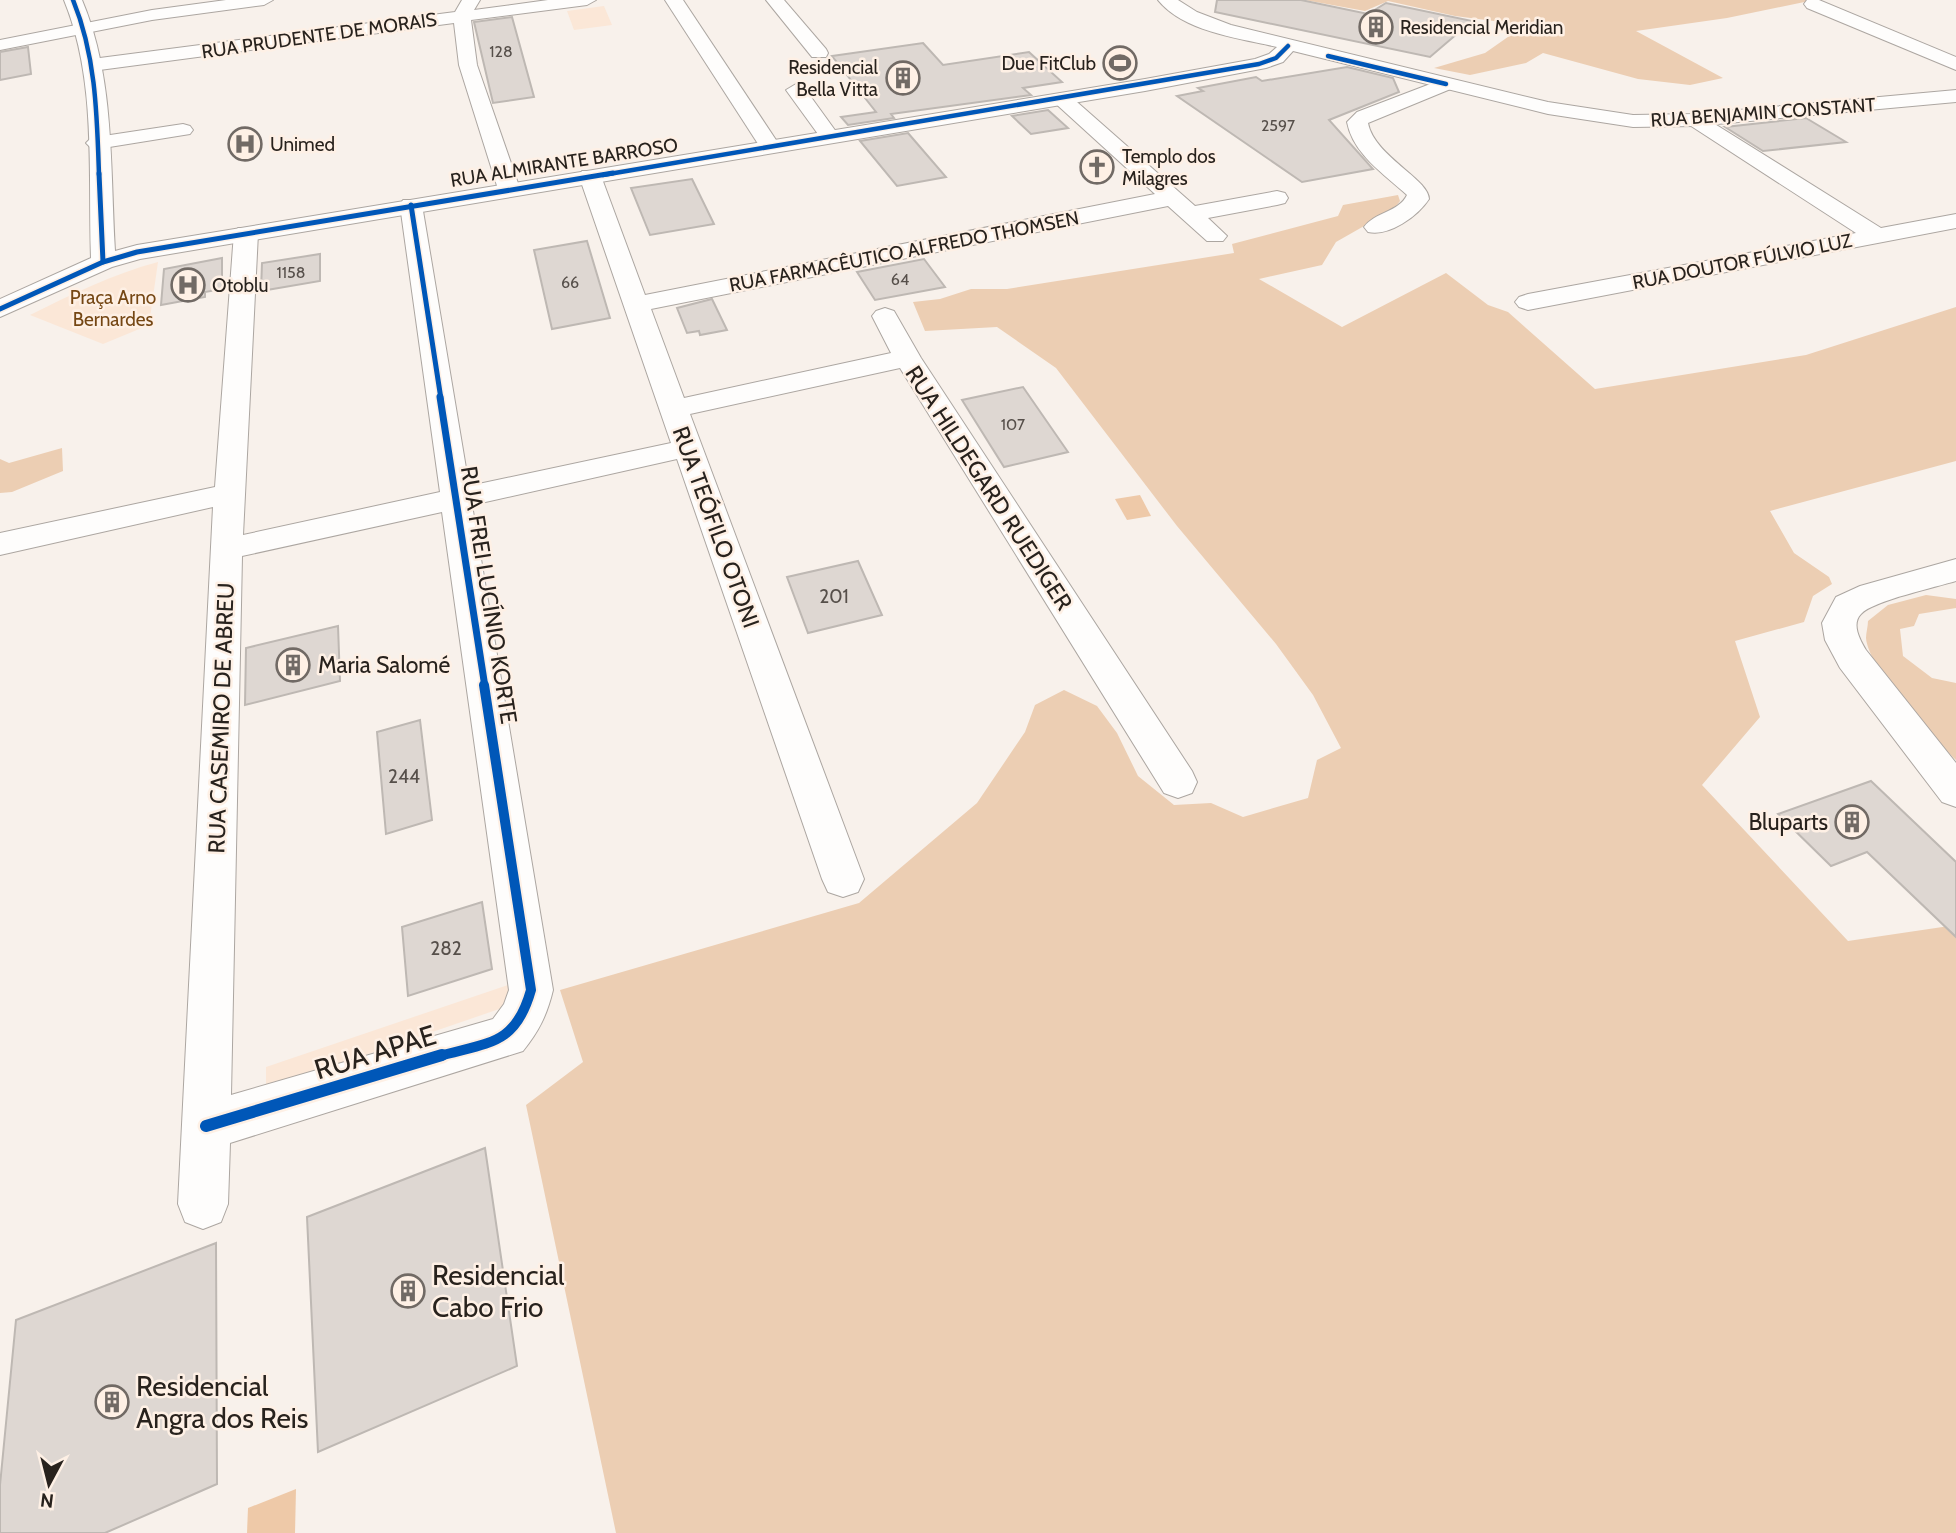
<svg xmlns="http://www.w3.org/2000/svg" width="1956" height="1533" font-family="Cabin,sans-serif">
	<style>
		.green { fill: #fbe7d7 }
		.forest { fill: #ecceb3 }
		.water { fill: #eec9a8 }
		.building { fill: #ded7d2; stroke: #beb8b3; stroke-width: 2 }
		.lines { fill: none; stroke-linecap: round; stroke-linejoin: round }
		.minor-casing { stroke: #aca6a1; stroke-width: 2 }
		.major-casing { stroke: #aca6a1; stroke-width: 2 }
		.minor { fill: #fefdfc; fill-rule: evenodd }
		.major { fill: #fefdfc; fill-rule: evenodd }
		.cycleway-far4-casing { stroke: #fef0e5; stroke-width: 7 }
		.cycleway-far3-casing { stroke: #fef0e5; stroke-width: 8 }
		.cycleway-far2-casing { stroke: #fef0e5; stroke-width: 10 }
		.cycleway-far1-casing { stroke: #fef0e5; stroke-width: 14 }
		.cycleway-casing { stroke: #fef0e5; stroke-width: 17 }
		.cycleway-far4 { stroke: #0057b8; stroke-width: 4.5 }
		.cycleway-far3 { stroke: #0057b8; stroke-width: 5 }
		.cycleway-far2 { stroke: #0057b8; stroke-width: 7 }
		.cycleway-far1 { stroke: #0057b8; stroke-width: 10 }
		.cycleway { stroke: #0057b8; stroke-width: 12 }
		.labels { text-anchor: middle; stroke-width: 5; stroke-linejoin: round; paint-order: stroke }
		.far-number-label { font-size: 16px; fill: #564f4a }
		.far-poi-label { font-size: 19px; fill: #28221d; stroke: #fef0e5; text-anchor: start }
		.far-street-label { font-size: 19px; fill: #28221d; stroke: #fef0e5 }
		.far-park-label { font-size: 19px; fill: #754714; stroke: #fef0e5 }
		.number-label { font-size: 19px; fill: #564f4a }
		.street-label { font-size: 23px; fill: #28221d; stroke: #fef0e5 }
		.poi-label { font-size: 23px; fill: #28221d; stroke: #fef0e5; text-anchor: start }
		.near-street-label { font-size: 28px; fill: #28221d; stroke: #fef0e5 }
		.near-poi-label { font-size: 28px; fill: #28221d; stroke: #fef0e5; text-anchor: start }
	</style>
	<rect width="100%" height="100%" fill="#f8f1eb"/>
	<g class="green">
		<polygon points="604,6 612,25 574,30 567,11"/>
		<path d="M 158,262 L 149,325 L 103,344 L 30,315 C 72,294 113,274 158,262 Z"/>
		<polygon points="508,985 511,1005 266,1089 266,1067"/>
	</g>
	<g class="forest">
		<polygon points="1305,0 1814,0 1727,18 1636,31 1723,78 1690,85 1638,79 1543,53 1526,63 1470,75 1434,68 1485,53 1525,25 1455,16 1388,1 1365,11"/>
		<polygon points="1398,195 1400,201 1394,209 1336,242 1322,265 1259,279 1342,327 1446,273 1488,305 1508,312 1595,389 1806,355 1956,307 1956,461 1770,511 1794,553 1829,577 1832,584 1813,596 1804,622 1735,641 1760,717 1702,785 1848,941 1956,925 1956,1533 616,1533 526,1105 583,1062 560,990 859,903 977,803 1025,732 1035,705 1064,690 1097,706 1117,733 1138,776 1174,805 1211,803 1243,817 1308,798 1317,760 1341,748 1313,695 1276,644 1177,526 1056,368 997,327 925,331 913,302 940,299 971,289 1007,289 1234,253 1232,244 1338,216 1343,205"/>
		<polygon points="62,448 63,471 12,492 0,493 0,459 9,463"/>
		<path d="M 1926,595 L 1956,599 L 1956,608 L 1919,614 L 1914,626 L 1900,629 L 1903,656 L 1932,678 L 1956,683 L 1956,760 C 1933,738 1868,668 1866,638 C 1866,633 1868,626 1868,621 L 1888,605 Z"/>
	</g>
	<g class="water">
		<polygon points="1140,495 1151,516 1127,520 1115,499"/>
		<polygon points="296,1489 295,1533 247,1533 248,1508"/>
	</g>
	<g class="building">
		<polygon points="1217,0 1301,0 1368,14 1386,3 1472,21 1430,57 1215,12"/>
		<polygon points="512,17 534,97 493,103 474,22"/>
		<polygon points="923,43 943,65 1029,52 1062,82 1023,88 1031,95 891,114 894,118 848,125 841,117 876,112 832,56"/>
		<polygon points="28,47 31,74 0,80 0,52"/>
		<polygon points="1347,67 1393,78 1399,92 1329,120 1373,169 1302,182 1177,96 1203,91 1198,88 1256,77 1262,81"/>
		<polygon points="1048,110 1068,128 1031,134 1012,116"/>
		<polygon points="1806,118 1846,142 1763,151 1725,127"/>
		<polygon points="908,133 946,177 897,186 860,141"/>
		<polygon points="692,179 714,224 650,235 631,188"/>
		<polygon points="587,241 610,318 552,329 534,250"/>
		<polygon points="320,254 320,281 261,291 262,263"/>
		<polygon points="222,258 222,289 205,292 205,297 161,305 164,269"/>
		<polygon points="924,259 945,287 875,300 857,272"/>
		<polygon points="712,299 727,330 700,335 699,331 687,333 677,308"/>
		<polygon points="1023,387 1068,452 1004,467 962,400"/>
		<polygon points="858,561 882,615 808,633 787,577"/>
		<polygon points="338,626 340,681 245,705 246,648"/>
		<polygon points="420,720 432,820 386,834 377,732"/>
		<polygon points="1871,781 1956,862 1956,937 1867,852 1831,866 1778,814"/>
		<polygon points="482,902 492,969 408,996 402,927"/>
		<polygon points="485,1148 517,1366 318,1452 307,1217"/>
		<polygon points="216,1243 217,1484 105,1533 0,1533 0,1485 16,1320"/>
	</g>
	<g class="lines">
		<defs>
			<g id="minor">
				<polygon points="226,0 273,0 264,5 152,20 0,50 0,40 152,10"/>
				<polygon points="462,0 480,0 474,10 548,0 596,0 587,5 471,20 477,65 520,189 517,194 501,194 498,189 459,65 454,23 92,71 83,65 92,59 455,12"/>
				<polygon points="665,0 683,0 780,146 776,150 762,150"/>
				<polygon points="766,0 784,0 826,49 828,53 826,57 812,57"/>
				<polygon points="1807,0 1819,0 1956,57 1956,70 1807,8 1804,4"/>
				<path d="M 1446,78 L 1453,80 L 1456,84 L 1453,88 L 1368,123 C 1374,156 1429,179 1429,199 C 1418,216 1389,237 1368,232 L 1364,227 C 1375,212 1399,212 1407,195 C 1384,174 1353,154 1347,122 L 1357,112 Z"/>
				<polygon points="796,84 803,86 837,133 840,137 837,141 823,141 786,90"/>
				<path d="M 1062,93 L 1069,95 L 1195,206 L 1277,191 L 1285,193 L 1288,198 L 1285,203 L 1277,205 L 1208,218 L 1227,236 L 1223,241 L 1207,241 L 1168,206 L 651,309 L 684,398 L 891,353 L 872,316 L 876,311 L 885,308 L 894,311 L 921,358 L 1192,771 L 1197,782 L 1192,793 L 1178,798 L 1164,793 L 900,368 L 690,414 L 864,879 L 858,892 L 843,897 L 828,892 L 822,879 L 677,459 L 472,505 L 553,990 C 547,1015 539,1031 523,1051 L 230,1143 L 228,1204 L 221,1222 L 203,1229 L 185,1222 L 178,1204 L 213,507 L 0,555 L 0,533 L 215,487 L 234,233 L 238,228 L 254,228 L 258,233 L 243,535 L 440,492 L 400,205 L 403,200 L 419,200 L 422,205 L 469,486 L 671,443 L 579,176 L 582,171 L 598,171 L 601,176 L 645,295 L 1155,194 L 1055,103 L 1052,99 L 1055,95 ZM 442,512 L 509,990 L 504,1004 L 493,1019 L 231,1095 L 242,556 Z"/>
				<polygon points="1695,114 1702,116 1881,228 1956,214 1956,228 1528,310 1519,307 1515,302 1519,297 1528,294 1856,233 1688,124 1685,120 1688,116"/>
				<polygon points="183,124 190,126 193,130 190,134 97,149 90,147 86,143 90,139 97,137"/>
				<path d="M 1956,559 L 1956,581 C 1937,587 1872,601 1861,614 C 1851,624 1860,640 1866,650 L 1956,763 L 1956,807 L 1942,802 L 1840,668 L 1825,640 L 1822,623 L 1836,597 L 1860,586 Z"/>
			</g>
			<path id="major" d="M 64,0 L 82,0 C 115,78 110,168 115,251 L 137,245 L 1145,79 L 1255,59 L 1269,54 L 1277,47 C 1239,38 1184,32 1158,0 L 1178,0 L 1197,12 L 1231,25 L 1548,102 L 1633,115 L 1695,114 L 1956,90 L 1956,102 L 1695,126 L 1633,127 L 1548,114 L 1293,51 L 1283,62 L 1266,68 L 1145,91 L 140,259 L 112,267 L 0,317 L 0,299 L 91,258 C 88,173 97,80 64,0 Z"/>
		</defs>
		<use href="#minor" class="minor-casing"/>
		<use href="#major" class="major-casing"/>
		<use href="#minor" class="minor"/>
		<use href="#major" class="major"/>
		<defs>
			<g id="cycleway-far4">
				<path d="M 73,0 C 96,56 97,115 99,175"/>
				<polyline points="1328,56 1446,84"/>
				<polyline points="603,175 1259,64 1276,58 1288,46"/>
			</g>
			<g id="cycleway-far3">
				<polyline points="99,173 103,262"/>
				<polyline points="411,205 441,399"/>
				<polyline points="0,309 103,262 137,252 613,173"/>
			</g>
			<polyline id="cycleway-far2" points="440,397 485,687"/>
			<path id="cycleway-far1" d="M 436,1057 C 487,1042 515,1047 531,990 L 484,685"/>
			<polyline id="cycleway" points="206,1126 442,1055"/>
		</defs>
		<use href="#cycleway-far4" class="cycleway-far4-casing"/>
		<use href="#cycleway-far3" class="cycleway-far3-casing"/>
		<use href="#cycleway-far2" class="cycleway-far2-casing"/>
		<use href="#cycleway-far1" class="cycleway-far1-casing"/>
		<use href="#cycleway" class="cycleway-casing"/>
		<use href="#cycleway-far4" class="cycleway-far4"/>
		<use href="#cycleway-far3" class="cycleway-far3"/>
		<use href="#cycleway-far2" class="cycleway-far2"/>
		<use href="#cycleway-far1" class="cycleway-far1"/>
		<use href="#cycleway" class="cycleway"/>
	</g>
	<defs>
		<symbol id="building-ring" viewBox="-11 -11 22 22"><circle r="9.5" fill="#fef0e5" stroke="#716a65" stroke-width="1.5"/><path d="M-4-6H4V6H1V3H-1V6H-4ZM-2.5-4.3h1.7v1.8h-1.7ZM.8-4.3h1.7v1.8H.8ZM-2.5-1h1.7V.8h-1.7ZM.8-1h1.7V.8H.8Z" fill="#716a65"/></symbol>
		<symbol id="stadium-ring" viewBox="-11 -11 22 22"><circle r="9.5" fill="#fef0e5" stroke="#716a65" stroke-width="1.5"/><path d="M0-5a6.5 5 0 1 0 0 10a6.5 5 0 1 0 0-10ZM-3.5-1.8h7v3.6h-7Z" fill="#716a65"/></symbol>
		<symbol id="hospital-ring" viewBox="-11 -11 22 22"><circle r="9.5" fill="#fef0e5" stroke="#716a65" stroke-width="1.5"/><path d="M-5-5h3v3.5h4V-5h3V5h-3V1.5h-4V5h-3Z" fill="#716a65"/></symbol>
		<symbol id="church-ring" viewBox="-11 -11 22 22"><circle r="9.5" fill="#fef0e5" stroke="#716a65" stroke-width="1.5"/><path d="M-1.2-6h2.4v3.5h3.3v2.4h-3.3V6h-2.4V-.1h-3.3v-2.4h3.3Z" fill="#716a65"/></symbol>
	</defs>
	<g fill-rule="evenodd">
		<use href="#building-ring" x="1357" y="8" width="38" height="38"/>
		<use href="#stadium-ring" x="1101" y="44" width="38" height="38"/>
		<use href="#building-ring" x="884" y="59" width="38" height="38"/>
		<use href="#hospital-ring" x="226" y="125" width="38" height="38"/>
		<use href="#church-ring" x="1078" y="148" width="38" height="38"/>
		<use href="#hospital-ring" x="169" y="266" width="38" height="38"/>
		<use href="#building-ring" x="274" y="646" width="38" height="38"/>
		<use href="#building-ring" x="1833" y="803" width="38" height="38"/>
		<use href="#building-ring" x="389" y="1272" width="38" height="38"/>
		<use href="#building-ring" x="93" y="1383" width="38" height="38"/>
	</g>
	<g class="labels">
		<g class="far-number-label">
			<text x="501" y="57">128</text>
			<text x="1278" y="131">2597</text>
			<text x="291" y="278">1158</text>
			<text x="900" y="285">64</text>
			<text x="570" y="288">66</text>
			<text x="1013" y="430">107</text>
		</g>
		<g class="far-poi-label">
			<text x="1400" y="34">Residencial Meridian</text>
			<text x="1096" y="70" text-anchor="end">Due FitClub</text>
			<text x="878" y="74" text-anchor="end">Residencial<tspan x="878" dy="22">Bella Vitta</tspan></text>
			<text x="270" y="151">Unimed</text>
			<text x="1122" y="163">Templo dos<tspan x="1122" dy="22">Milagres</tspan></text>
			<text x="212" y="292">Otoblu</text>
		</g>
		<g class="far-street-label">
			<text transform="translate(319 35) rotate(-8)" y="7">RUA PRUDENTE DE MORAIS</text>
			<text transform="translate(1763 112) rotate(-4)" y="7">RUA BENJAMIN CONSTANT</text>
			<text transform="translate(564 162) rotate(-9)" y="7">RUA ALMIRANTE BARROSO</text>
			<text transform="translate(904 251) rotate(-11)" y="7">RUA FARMACÊUTICO ALFREDO THOMSEN</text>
			<text transform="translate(1742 261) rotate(-11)" y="7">RUA DOUTOR FÚLVIO LUZ</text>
		</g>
		<g class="far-park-label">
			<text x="113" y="304">Praça Arno<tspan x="113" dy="22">Bernardes</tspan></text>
		</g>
		<g class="number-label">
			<text x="834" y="603">201</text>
			<text x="404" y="783">244</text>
			<text x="446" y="955">282</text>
		</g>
		<g class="street-label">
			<text transform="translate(989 488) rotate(57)" y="8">RUA HILDEGARD RUEDIGER</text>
			<text transform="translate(716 527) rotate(70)" y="8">RUA TEÓFILO OTONI</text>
			<text transform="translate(489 595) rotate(81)" y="8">RUA FREI LUCÍNIO KORTE</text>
			<text transform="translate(221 718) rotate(-88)" y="8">RUA CASEMIRO DE ABREU</text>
		</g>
		<g class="poi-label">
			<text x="318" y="673">Maria Salomé</text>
			<text x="1828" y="830" text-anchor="end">Bluparts</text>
		</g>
		<g class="near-street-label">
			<text transform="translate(375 1052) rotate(-17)" y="10">RUA APAE</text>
		</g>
		<g class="near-poi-label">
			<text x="432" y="1285">Residencial<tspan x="432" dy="32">Cabo Frio</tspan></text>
			<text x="136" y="1396">Residencial<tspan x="136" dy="32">Angra dos Reis</tspan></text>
		</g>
	</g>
	<g transform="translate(49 1484) rotate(187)" stroke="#fef0e5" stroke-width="5" paint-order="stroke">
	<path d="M0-5L12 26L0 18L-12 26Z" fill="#28221d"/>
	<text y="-10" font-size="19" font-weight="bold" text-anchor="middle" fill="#28221d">N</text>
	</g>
</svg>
